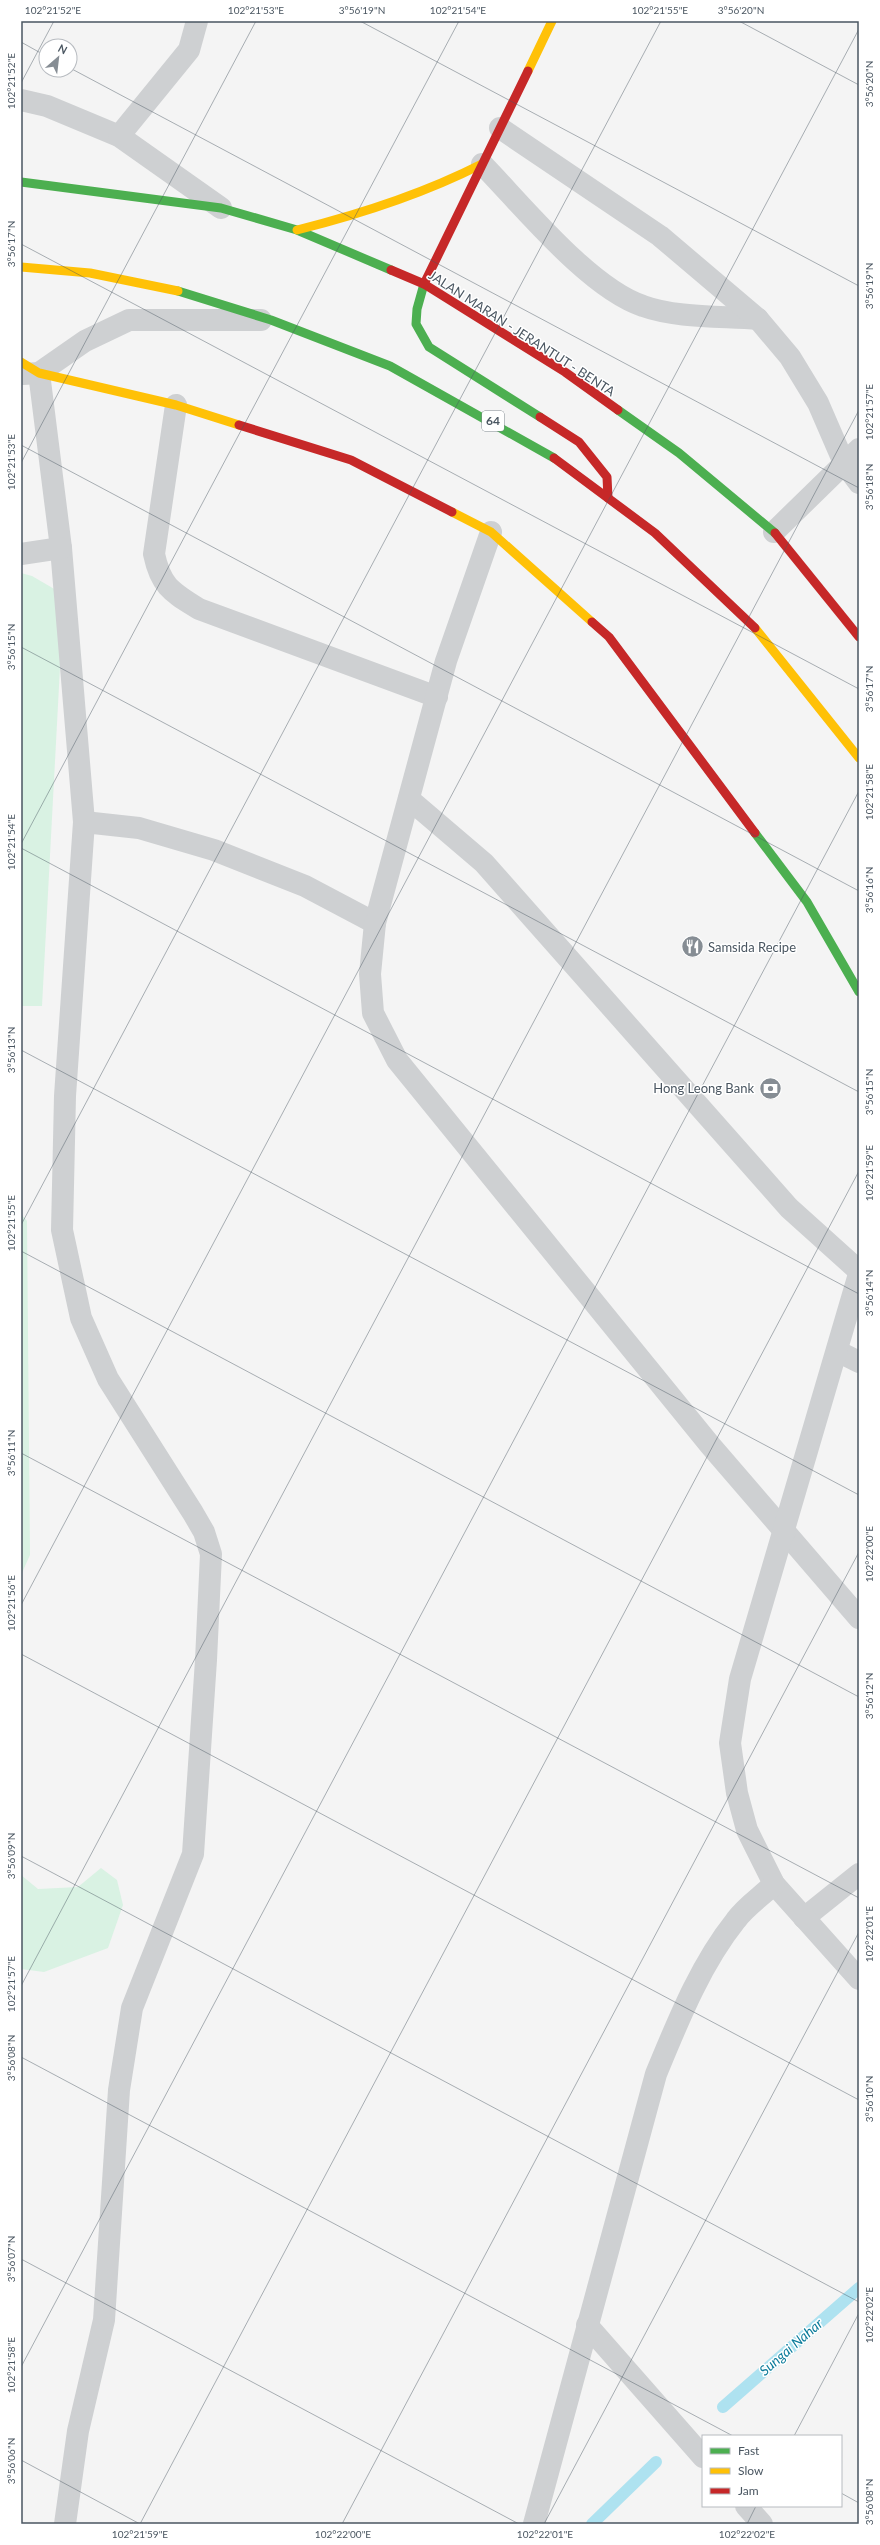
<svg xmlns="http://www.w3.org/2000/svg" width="880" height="2545" font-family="Lato,sans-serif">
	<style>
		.green { fill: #d9f2e3 }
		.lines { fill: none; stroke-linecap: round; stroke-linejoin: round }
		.stream { stroke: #aee2f0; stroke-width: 12 }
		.lane { stroke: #ced0d2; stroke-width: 22 }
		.street { stroke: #ced0d2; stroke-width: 22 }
		.fast { stroke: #4caf50; stroke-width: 9 }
		.slow { stroke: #ffc107; stroke-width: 9 }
		.jam { stroke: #c62828; stroke-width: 9 }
		.ticks { fill: none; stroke: #4a5661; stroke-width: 1; stroke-opacity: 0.45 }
		.labels { text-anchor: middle; stroke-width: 3; stroke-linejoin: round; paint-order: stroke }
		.shield { fill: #fff; stroke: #808990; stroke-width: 1 }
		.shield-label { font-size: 12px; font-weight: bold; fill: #4a5661 }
		.street-label { font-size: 13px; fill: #4a5661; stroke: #fff }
		.poi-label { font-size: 13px; fill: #4a5661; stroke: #fff; text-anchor: start }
		.water-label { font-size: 14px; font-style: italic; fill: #0c7c9b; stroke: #fff }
		.neatline { fill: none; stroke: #4a5661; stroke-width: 1.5 }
		.ticks-label { font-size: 10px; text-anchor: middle; fill: #4a5661 }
	</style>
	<rect width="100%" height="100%" fill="#f4f4f4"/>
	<g class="green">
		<polygon points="21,573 32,576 56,590 63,611 42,1006 21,1006"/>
		<polygon points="21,1214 27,1221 30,1555 21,1575"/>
		<polygon points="101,1868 117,1880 123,1905 108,1948 44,1972 21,1969 21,1875 38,1889 78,1887"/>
	</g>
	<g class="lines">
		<g class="stream">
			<polyline points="723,2407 859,2288"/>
			<polyline points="592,2524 656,2462"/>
		</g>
		<g class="lane">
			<polyline points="21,100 47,106 119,136 221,208"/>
			<polyline points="119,136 189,50 197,21"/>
			<path d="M 482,164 C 523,206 589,288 643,306 C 676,318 722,316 758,319"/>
			<polyline points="39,373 61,548 84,822 65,1096 62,1230 81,1318 108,1379 193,1513 204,1532 211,1554 206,1660 193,1854 132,2008 119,2090 104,2320 78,2431 65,2524"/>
			<path d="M 176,405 L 154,554 C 161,587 172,592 199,609 L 437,697"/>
			<polyline points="844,463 859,483"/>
			<polyline points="21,554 61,548"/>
			<polyline points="409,799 484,863 789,1208 859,1271"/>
			<polyline points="84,822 139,828 214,850 305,886 375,923 446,661 491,532"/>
			<polyline points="837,1351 859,1362"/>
			<polyline points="785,1532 859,1618"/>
			<polyline points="804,1918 859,1874"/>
		</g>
		<g class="street">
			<polyline points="500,128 660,236 758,319 790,357 818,403 844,463"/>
			<polyline points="23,374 39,373 85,341 129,320 261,320"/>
			<polyline points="774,532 859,449"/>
			<polyline points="375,923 370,974 373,1013 397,1060 710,1445 785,1532"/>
			<polyline points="859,1274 740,1679 730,1743 737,1793 747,1830 774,1884 859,1979"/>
			<polyline points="587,2325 703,2457"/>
			<polyline points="746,2506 762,2524"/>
			<path d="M 534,2524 L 656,2074 C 678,2021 700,1965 736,1920 C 746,1906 762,1896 774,1884"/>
		</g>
		<g class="fast">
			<polyline points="21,182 221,208 297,230 391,270"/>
			<polyline points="424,284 417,309 416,324 429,347 540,417"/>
			<polyline points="178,291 271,320 390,366 554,458"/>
			<polyline points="618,410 679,453 775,533"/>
			<polyline points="755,833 807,902 859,992"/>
		</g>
		<g class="slow">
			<polyline points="528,71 552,21"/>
			<path d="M 297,230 C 361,214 423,194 482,164"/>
			<polyline points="21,267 90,273 178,291"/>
			<polyline points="21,362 39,373 176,405 239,425"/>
			<polyline points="452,512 491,532 592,622"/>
			<polyline points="755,628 859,758"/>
		</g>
		<g class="jam">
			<polyline points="391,270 424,284 565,372 618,410"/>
			<polyline points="424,284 528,71"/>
			<polyline points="540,417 579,442 607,477 608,498"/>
			<polyline points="239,425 351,460 452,512"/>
			<polyline points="554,458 655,533 755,628"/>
			<polyline points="775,533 859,637"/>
			<polyline points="592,622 609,637 755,833"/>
		</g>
	</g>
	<path class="ticks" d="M 360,21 L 859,286M 739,21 L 859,85M 21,42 L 46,56M 70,68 L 859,488M 21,83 L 54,21M 21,244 L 859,689M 21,445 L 859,891M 21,463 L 256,21M 21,647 L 859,1092M 21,844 L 459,21M 21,848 L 859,1294M 21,1050 L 859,1495M 21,1225 L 661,21M 21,1251 L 859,1697M 21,1453 L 859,1898M 21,1605 L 859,29M 21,1654 L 859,2100M 21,1856 L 859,2302M 21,1986 L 859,410M 21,2057 L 733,2436M 21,2259 L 519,2524M 21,2367 L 859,791M 794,2436 L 859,2313M 21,2460 L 140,2524M 841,2493 L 859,2503M 140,2524 L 859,1171M 342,2524 L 859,1552M 544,2524 L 859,1932M 747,2524 L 756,2506"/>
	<defs>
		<symbol id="restaurant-disc" viewBox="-11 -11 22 22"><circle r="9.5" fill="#868d94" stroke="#fff"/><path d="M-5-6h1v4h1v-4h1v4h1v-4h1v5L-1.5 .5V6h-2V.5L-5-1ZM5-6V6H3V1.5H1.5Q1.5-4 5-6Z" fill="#fff"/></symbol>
		<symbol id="bank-disc" viewBox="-11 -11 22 22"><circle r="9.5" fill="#868d94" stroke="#fff"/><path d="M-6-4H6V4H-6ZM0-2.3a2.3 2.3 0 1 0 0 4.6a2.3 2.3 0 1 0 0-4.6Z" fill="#fff"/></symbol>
	</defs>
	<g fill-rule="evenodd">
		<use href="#restaurant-disc" x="680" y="934" width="25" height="25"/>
		<use href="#bank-disc" x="758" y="1076" width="25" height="25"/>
	</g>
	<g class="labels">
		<rect class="shield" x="482" y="411" width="22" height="20" rx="3"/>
		<g class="shield-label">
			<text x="493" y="425">64</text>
		</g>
		<g class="street-label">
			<text transform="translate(522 333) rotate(33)" y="5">JALAN MARAN - JERANTUT - BENTA</text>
		</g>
		<g class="poi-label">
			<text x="708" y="952">Samsida Recipe</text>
			<text x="754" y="1093" text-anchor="end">Hong Leong Bank</text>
		</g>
		<g class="water-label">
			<text transform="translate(791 2347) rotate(-41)" y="5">Sungai Nahar</text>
		</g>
	</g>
	<rect width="880" height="2545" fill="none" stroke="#ffffff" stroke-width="44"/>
	<rect x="702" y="2435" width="140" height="72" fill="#ffffff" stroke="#b7bbc0"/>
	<rect x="710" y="2448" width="20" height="6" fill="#4caf50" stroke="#b7bbc0"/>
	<text x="738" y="2455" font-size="12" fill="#4a5661">Fast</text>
	<rect x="710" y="2468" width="20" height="6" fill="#ffc107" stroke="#b7bbc0"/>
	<text x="738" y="2475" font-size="12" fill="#4a5661">Slow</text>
	<rect x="710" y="2488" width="20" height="6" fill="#c62828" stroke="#b7bbc0"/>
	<text x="738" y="2495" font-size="12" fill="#4a5661">Jam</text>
	<g transform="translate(58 58) rotate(28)"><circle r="19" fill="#ffffff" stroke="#b7bbc0"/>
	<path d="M0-3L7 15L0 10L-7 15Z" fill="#868d94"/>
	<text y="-6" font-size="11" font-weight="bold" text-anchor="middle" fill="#4a5661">N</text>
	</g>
	<rect x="22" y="22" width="836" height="2501" class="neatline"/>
	<g class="ticks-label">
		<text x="53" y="14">102°21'52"E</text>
		<text x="256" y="14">102°21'53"E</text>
		<text x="362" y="14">3°56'19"N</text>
		<text x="458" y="14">102°21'54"E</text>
		<text x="660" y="14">102°21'55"E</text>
		<text x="741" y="14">3°56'20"N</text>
		<text transform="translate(11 81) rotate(-90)" y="4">102°21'52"E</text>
		<text transform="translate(869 84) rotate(-90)" y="4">3°56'20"N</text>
		<text transform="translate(11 244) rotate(-90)" y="4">3°56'17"N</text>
		<text transform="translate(869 286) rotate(-90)" y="4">3°56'19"N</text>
		<text transform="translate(869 412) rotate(-90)" y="4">102°21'57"E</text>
		<text transform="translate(11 462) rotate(-90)" y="4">102°21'53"E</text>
		<text transform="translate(869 487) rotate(-90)" y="4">3°56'18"N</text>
		<text transform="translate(11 647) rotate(-90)" y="4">3°56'15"N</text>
		<text transform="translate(869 689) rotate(-90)" y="4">3°56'17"N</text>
		<text transform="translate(869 792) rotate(-90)" y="4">102°21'58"E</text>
		<text transform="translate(11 842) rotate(-90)" y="4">102°21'54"E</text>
		<text transform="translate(869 890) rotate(-90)" y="4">3°56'16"N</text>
		<text transform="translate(11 1050) rotate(-90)" y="4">3°56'13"N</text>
		<text transform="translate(869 1092) rotate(-90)" y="4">3°56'15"N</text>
		<text transform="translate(869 1173) rotate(-90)" y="4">102°21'59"E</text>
		<text transform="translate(11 1223) rotate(-90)" y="4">102°21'55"E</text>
		<text transform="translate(869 1293) rotate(-90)" y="4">3°56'14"N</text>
		<text transform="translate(11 1453) rotate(-90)" y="4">3°56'11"N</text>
		<text transform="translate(869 1554) rotate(-90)" y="4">102°22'00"E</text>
		<text transform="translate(11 1603) rotate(-90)" y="4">102°21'56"E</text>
		<text transform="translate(869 1696) rotate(-90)" y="4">3°56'12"N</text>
		<text transform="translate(11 1856) rotate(-90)" y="4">3°56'09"N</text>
		<text transform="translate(869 1934) rotate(-90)" y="4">102°22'01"E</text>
		<text transform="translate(11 1984) rotate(-90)" y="4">102°21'57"E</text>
		<text transform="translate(11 2058) rotate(-90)" y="4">3°56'08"N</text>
		<text transform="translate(869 2099) rotate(-90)" y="4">3°56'10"N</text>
		<text transform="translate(11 2259) rotate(-90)" y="4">3°56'07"N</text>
		<text transform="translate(869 2315) rotate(-90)" y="4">102°22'02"E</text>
		<text transform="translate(11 2365) rotate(-90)" y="4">102°21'58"E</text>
		<text transform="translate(11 2461) rotate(-90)" y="4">3°56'06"N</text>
		<text transform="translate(869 2502) rotate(-90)" y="4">3°56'08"N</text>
		<text x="140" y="2538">102°21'59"E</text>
		<text x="343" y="2538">102°22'00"E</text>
		<text x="545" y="2538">102°22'01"E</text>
		<text x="747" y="2538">102°22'02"E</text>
	</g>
</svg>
